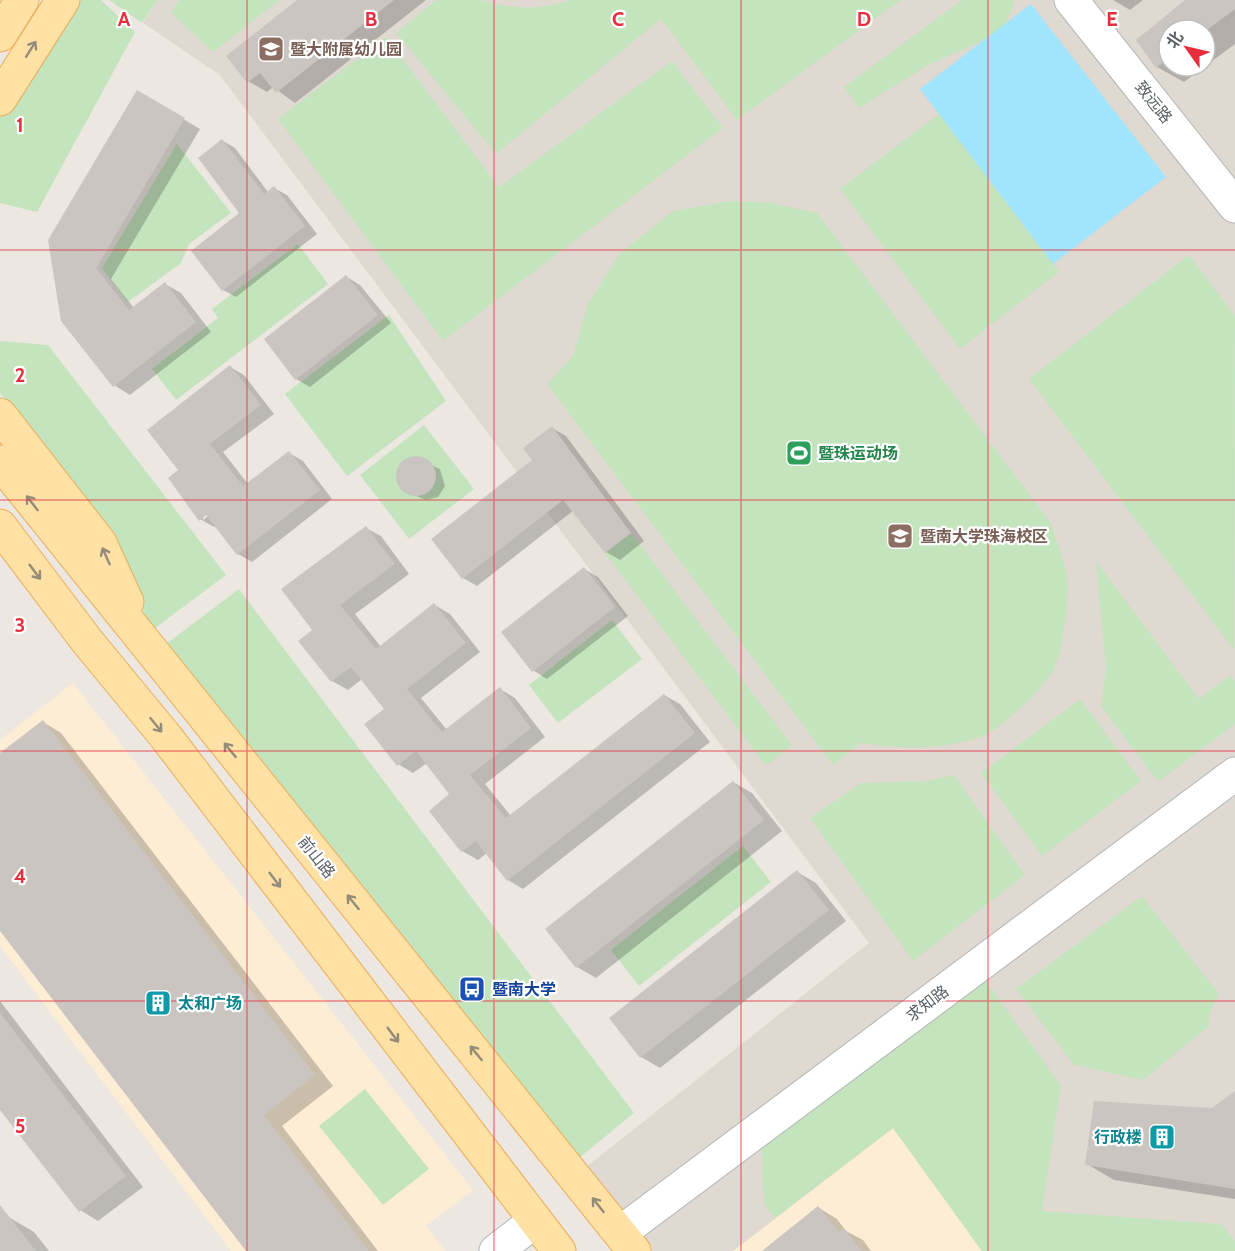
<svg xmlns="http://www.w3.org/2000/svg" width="1235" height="1251" font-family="Cabin,'Noto Sans SC',sans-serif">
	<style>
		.commercial { fill: #fdedd5 }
		.education { fill: #dfd9d2; fill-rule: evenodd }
		.green { fill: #c4e4bd }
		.water { fill: #a0e4fd }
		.shadow { fill: #0003; fill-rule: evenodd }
		.building { fill: #cac5c0 }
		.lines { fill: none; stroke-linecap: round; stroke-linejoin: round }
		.minor-casing { stroke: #b2b5b9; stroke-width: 35 }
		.major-casing { stroke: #eeac58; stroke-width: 35 }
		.minor { stroke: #fff; stroke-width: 33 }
		.major { stroke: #fde1a5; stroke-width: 33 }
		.oneway { stroke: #938c79 }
		.grid { fill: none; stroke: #e62e3d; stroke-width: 1.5; stroke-opacity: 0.55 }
		.labels { text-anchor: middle; stroke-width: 4.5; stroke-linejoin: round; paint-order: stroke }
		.education-label { font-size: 16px; font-weight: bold; fill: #785e54; stroke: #fff; text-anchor: start }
		.street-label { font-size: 16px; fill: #5a5f62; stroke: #fff }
		.leisure-label { font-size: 16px; font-weight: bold; fill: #27864d; stroke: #fff; text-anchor: start }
		.transit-label { font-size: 16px; font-weight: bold; fill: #164399; stroke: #fff; text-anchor: start }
		.culture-label { font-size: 16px; font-weight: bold; fill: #0d838f; stroke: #fff; text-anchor: start }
		.grid-label { font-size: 20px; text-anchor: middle; font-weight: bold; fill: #e62e3d; stroke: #fff; stroke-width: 4.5; stroke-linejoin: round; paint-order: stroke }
	</style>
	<rect width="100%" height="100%" fill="#ece8e1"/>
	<g class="commercial">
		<polygon points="73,683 473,1190 426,1226 445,1251 231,1251 0,946 0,740"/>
		<polygon points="893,1128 982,1251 733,1251 775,1218"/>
	</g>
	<path class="education" d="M 158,0 L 1235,0 L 1235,1251 L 982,1251 L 893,1128 L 733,1251 L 634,1251 L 576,1175 L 869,943 L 220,75 L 143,23 ZM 1169,30 L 1205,30 L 1205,66 L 1169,66 Z"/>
	<g class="green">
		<polygon points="72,0 101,0 135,32 37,212 0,203 0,115"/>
		<polygon points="109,0 158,0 142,23"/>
		<polygon points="179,0 280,0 213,52 171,13"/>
		<path d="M 436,0 C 450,0 466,0 479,0 C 518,9 533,11 572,0 L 901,0 L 737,120 L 661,19 L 496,154 L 396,33 Z"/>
		<polygon points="962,0 1015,0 1005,25 987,39 930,64 859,108 844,87"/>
		<polygon points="386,37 499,187 672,61 723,128 443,341 278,119"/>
		<polygon points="939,114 1059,272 960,349 840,189"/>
		<polygon points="177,144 231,213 189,244 181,263 128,302 102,268"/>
		<path d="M 730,201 L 767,202 L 817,213 L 1051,523 C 1056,540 1064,558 1067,576 C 1070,596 1063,654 1053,671 C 1042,690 1000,731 978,738 C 939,750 901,749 860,743 L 833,765 L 547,384 L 573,356 L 588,304 L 620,253 L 673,211 Z"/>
		<polygon points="298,244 328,284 176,400 152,369 218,318 212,309"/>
		<polygon points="1189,255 1235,316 1234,650 1029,379"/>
		<polygon points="389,315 446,401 347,476 285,394"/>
		<polygon points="0,341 48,345 226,575 151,631 116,542 0,393"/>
		<polygon points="424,425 474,489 409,539 360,475"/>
		<polygon points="631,533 792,745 766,766 605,553"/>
		<polygon points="1096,561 1199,699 1230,675 1235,681 1235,724 1158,782 1101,706 1106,669"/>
		<polygon points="239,589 634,1113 573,1163 158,650"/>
		<polygon points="612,620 642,659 558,723 529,685"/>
		<polygon points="1080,699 1141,781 1042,856 981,773"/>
		<polygon points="954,775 1025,875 913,961 810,818 861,783 926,781"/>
		<polygon points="743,846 771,882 639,986 611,950"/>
		<polygon points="1142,896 1219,994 1210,1012 1208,1027 1143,1080 1074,1065 1016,989"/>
		<polygon points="981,974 1061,1086 1042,1211 1221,1224 1235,1241 1235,1251 982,1251 893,1128 775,1218 764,1204 761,1142"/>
		<polygon points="365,1089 429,1169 383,1205 319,1126"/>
	</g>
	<polygon class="water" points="1031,4 1166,177 1053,264 920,89"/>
	<g class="shadow">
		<polygon points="299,0 426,0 295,103 273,87 267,92 248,81"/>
		<polygon points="1113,0 1143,0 1130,10"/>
		<path d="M 1189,0 L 1235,0 L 1235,44 L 1184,82 L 1157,67 L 1138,40 ZM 1169,30 L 1205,30 L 1205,66 L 1169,66 Z"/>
		<polygon points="137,92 200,129 111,279 134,308 165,284 181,293 211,332 130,395 114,385 63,320"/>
		<polygon points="223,141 235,148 268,192 274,188 287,195 317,234 236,297 223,290 241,214"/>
		<polygon points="347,277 360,285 391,323 310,387 296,379"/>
		<path d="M 230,367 L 244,375 L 274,414 L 223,452 L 248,484 L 289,453 L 303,461 L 332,499 L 252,562 L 238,554 L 216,526 L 214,527 L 200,519 L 180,470 ZM 213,512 L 203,520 L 203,516 Z"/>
		<polygon points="552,428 566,436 644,541 620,560 606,552 574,510 477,586 463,578"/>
		<polygon points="413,457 440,469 445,486 438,497 426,500 404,491 397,474 403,462"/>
		<polygon points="366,528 381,536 409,574 355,614 381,647 435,605 450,614 480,652 421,698 447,730 500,689 515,698 545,737 485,784 511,816 664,695 680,704 710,742 523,889 508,880 487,853 478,860 462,851 451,795 427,763 413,773 398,764 386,709 362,679 348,690 332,681 300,641 314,631"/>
		<polygon points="584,569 598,577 628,616 547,679 534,671 504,632"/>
		<polygon points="43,722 61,733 333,1086 282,1126 378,1251 248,1251 0,928 0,755"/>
		<polygon points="733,782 752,793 782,831 596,978 577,967"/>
		<polygon points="797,872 816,883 846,921 660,1068 641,1057 611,1019"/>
		<polygon points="0,1001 143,1187 98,1221 80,1210 0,1108"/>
		<polygon points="1235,1093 1235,1199 1114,1180 1087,1164 1213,1110"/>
		<polygon points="819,1208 837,1219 846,1231 863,1240 871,1251 764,1251"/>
		<polygon points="7,1216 34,1232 49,1251 0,1251 0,1222"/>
	</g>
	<g class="building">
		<polygon points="297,0 394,0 276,93 260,73 247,83 226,56"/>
		<polygon points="1185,0 1235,0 1235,9 1207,30 1169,30 1169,58 1156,68 1136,40"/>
		<polygon points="137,90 185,118 96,268 129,310 165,282 196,322 113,387 61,321 48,240"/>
		<polygon points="222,139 264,194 274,186 305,226 222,291 191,251 239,213 198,158"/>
		<polygon points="346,275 378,315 295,380 264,339"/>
		<polygon points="230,365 261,405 210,444 243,486 289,451 320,490 237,555 206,515 199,521 168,478 178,470 147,430"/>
		<polygon points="552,426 631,533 605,553 563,500 462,579 431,539 532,460 523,448"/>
		<circle cx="416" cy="476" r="20"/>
		<polygon points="366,526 395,564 340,605 376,649 434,603 466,643 407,689 442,732 500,687 531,728 470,775 506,818 664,694 695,733 507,881 476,841 461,852 429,811 449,794 416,751 397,766 364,724 384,709 351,667 331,682 298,641 312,630 281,589"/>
		<polygon points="584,567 615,607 532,672 501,632"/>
		<polygon points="43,720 315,1075 264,1115 369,1251 246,1251 0,931 0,753"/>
		<polygon points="733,781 764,820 576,968 545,929"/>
		<polygon points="797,870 829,910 640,1058 609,1018"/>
		<polygon points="0,1013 126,1176 79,1212 0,1110"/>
		<polygon points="1235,1091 1235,1189 1085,1165 1094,1101 1212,1108"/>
		<polygon points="0,1205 36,1251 0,1251"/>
		<polygon points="818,1206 839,1232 844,1228 862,1251 762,1251"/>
	</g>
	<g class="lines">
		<defs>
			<g id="minor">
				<polyline points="1071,0 1235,206"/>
				<polyline points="620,1233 1235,774"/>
				<polyline points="496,1251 535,1221"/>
			</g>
			<g id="major">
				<polyline points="0,35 22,0"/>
				<polyline points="0,99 63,0"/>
				<polyline points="0,415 100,543 127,602"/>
				<polyline points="0,462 634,1251"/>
				<polyline points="0,526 87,641 166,737 559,1251"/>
			</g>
		</defs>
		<use href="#minor" class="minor-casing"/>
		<use href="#major" class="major-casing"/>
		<use href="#minor" class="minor"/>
		<use href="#major" class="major"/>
	</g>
	<defs><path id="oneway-shaft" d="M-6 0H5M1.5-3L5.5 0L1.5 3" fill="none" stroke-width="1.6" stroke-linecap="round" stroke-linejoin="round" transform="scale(1.5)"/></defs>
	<g class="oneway">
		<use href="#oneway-shaft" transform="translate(31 49) rotate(-58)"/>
		<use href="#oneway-shaft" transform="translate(32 503) rotate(-128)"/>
		<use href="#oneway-shaft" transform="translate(106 556) rotate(-114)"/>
		<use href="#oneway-shaft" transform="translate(35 572) rotate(53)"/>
		<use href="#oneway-shaft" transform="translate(156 725) rotate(51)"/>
		<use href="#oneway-shaft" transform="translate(230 750) rotate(-129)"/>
		<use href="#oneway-shaft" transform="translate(275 880) rotate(53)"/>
		<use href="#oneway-shaft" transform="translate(353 902) rotate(-129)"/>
		<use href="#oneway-shaft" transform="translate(393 1035) rotate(53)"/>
		<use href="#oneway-shaft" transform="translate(476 1053) rotate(-129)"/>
		<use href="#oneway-shaft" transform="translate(598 1205) rotate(-128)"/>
	</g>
	<path class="grid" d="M 247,0 L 247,1251M 494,0 L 494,1251M 741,0 L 741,1251M 988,0 L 988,1251M 0,250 L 1235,250M 0,500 L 1235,500M 0,751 L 1235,751M 0,1001 L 1235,1001"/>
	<defs>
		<symbol id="school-square" viewBox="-11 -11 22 22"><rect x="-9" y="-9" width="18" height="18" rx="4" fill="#8d6e63" stroke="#fff"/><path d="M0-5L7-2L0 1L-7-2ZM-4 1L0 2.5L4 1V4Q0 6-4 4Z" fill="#fff"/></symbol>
		<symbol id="stadium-square" viewBox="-11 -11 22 22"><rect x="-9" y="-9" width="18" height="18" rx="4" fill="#2e9e5b" stroke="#fff"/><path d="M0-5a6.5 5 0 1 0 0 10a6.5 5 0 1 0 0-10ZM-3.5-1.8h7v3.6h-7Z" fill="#fff"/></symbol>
		<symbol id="university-square" viewBox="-11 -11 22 22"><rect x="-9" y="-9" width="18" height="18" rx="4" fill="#8d6e63" stroke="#fff"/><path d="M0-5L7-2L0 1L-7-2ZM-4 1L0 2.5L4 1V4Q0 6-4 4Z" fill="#fff"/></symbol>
		<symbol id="bus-square" viewBox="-11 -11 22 22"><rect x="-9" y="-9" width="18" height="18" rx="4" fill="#1a4fb4" stroke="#fff"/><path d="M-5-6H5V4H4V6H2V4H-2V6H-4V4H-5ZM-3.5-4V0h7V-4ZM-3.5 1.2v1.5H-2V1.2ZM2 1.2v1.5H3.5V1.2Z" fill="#fff"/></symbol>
		<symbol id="building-square" viewBox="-11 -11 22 22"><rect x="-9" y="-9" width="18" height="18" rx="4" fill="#0f9aa8" stroke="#fff"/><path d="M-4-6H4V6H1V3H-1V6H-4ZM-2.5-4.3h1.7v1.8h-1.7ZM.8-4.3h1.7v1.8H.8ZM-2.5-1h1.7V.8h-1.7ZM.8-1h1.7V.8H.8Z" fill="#fff"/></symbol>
	</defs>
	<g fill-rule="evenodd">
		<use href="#school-square" x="256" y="34" width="30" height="30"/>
		<use href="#stadium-square" x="784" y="438" width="30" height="30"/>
		<use href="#university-square" x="885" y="521" width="30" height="30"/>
		<use href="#bus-square" x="457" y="974" width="30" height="30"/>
		<use href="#building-square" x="143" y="988" width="30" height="30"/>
		<use href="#building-square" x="1147" y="1122" width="30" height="30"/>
	</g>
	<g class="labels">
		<g class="education-label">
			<text x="290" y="55">暨大附属幼儿园</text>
			<text x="920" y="542">暨南大学珠海校区</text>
		</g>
		<g class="street-label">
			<text transform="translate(1154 102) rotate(51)" y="6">致远路</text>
			<text transform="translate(317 857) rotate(51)" y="6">前山路</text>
			<text transform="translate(927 1003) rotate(-37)" y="6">求知路</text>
		</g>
		<g class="leisure-label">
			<text x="818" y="459">暨珠运动场</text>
		</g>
		<g class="transit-label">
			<text x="492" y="995">暨南大学</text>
		</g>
		<g class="culture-label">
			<text x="178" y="1009">太和广场</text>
			<text x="1142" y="1143" text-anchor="end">行政楼</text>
		</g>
	</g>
	<g class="grid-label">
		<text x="124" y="26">A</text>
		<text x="371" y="26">B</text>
		<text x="618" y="26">C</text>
		<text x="864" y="26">D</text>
		<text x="1112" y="26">E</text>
		<text x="20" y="132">1</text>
		<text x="20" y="382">2</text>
		<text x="20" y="632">3</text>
		<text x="20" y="883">4</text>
		<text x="20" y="1133">5</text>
	</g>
	<g transform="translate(1187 48) rotate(304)"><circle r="28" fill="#ffffff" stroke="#bdbfc0" stroke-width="1.5"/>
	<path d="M0-4.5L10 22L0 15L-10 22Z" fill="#e62e3d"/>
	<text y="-9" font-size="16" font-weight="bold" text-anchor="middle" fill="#5a5f62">北</text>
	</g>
</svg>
